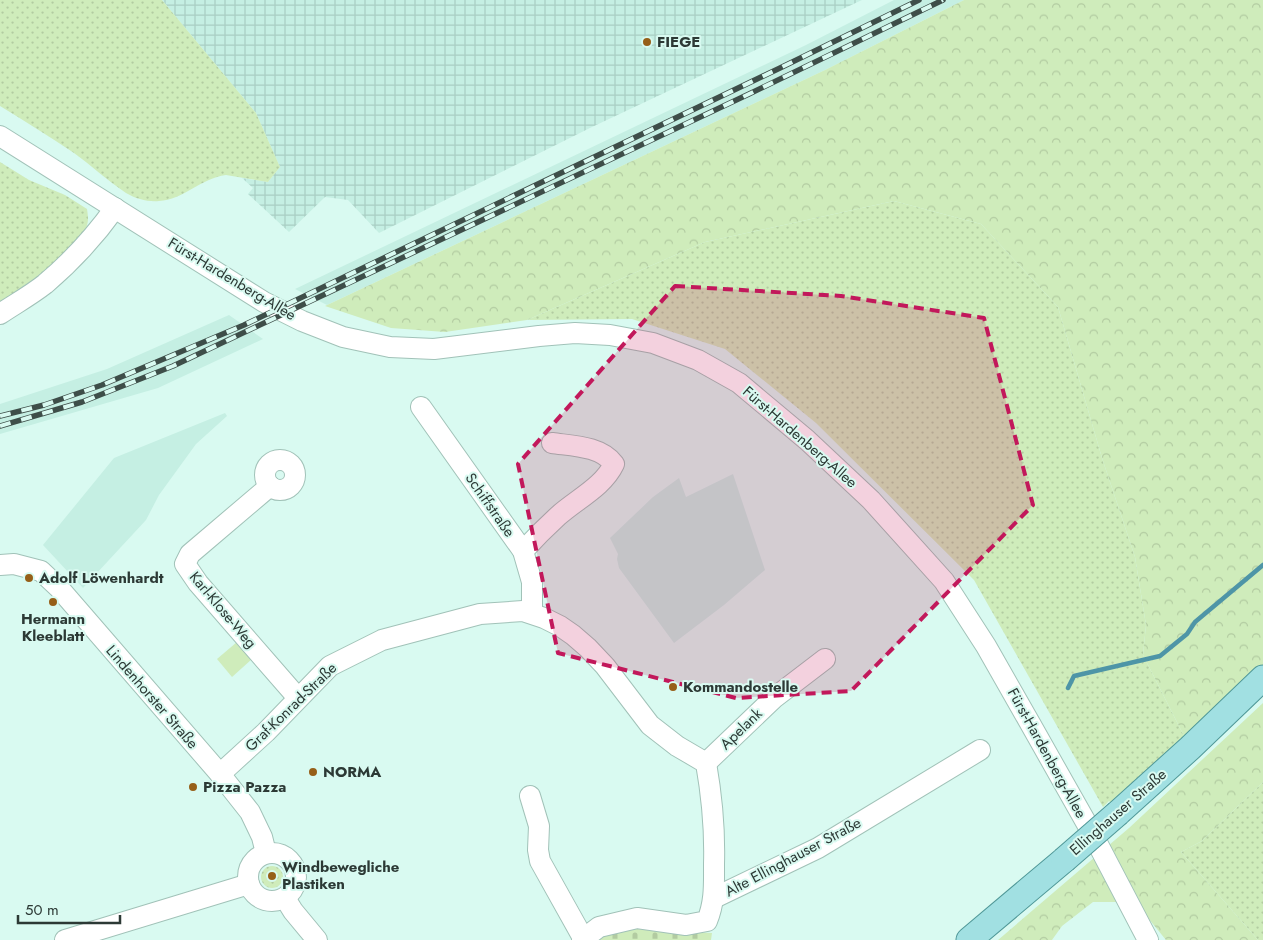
<svg xmlns="http://www.w3.org/2000/svg" width="1263" height="940" font-family="Jost,sans-serif">
	<style>
		.built { fill: #c5efe3 }
		.industrial { fill: url(#industrial-grid) }
		.grass { fill: url(#grass-dots) }
		.forest { fill: url(#forest-crowns) }
		.cemetery { fill: url(#cemetery-stones) }
		.park { fill: #cfecbb }
		.lines { fill: none; stroke-linecap: round; stroke-linejoin: round }
		.stream { stroke: #4e95a7; stroke-width: 4.5 }
		.minor-casing { stroke: #a1c2b8; stroke-width: 22 }
		.major-casing { stroke: #509898; stroke-width: 27 }
		.minor { stroke: #fff; stroke-width: 20 }
		.major { stroke: #a1e0e2; stroke-width: 25 }
		.rail-casing { stroke: #3e4e49; stroke-width: 5.5 }
		.rail { stroke: #d9faf1; stroke-width: 4; stroke-dasharray: 11; stroke-linecap: butt }
		.major-bridge-casing { stroke: #509898; stroke-width: 27; stroke-linecap: butt }
		.major-bridge { stroke: #a1e0e2; stroke-width: 25 }
		.marked { fill: #c2185b; fill-opacity: 0.2; stroke: #c2185b; stroke-width: 4; stroke-dasharray: 10 6; stroke-linejoin: round }
		.poi-dot { fill: #965f18; stroke: #d9faf1; stroke-width: 2 }
		.labels { text-anchor: middle; stroke-width: 4; stroke-linejoin: round; paint-order: stroke }
		.poi-label { font-size: 15px; font-weight: bold; fill: #2c3935; stroke: #d9faf1; text-anchor: start }
		.street-label { font-size: 15px; fill: #2c3935; stroke: #d9faf1 }
	</style>
	<defs>
		<pattern id="industrial-grid" width="8" height="8" patternUnits="userSpaceOnUse" patternTransform="scale(1.25)"><rect width="8" height="8" fill="#c5efe3"/><path d="M0 4h8M4 0v8" fill="none" stroke="#a9cec3"/></pattern>
		<pattern id="grass-dots" width="8" height="8" patternUnits="userSpaceOnUse" patternTransform="scale(1.25)"><rect width="8" height="8" fill="#cfecbb"/><path d="M2 2h.1M6 6h.1" fill="none" stroke="#b2cba1" stroke-width="1.8" stroke-linecap="round"/></pattern>
		<pattern id="forest-crowns" width="20" height="18" patternUnits="userSpaceOnUse" patternTransform="scale(1.25)"><rect width="20" height="18" fill="#cfecbb"/><path d="M2 6a3 3 0 1 1 6 0M12 15a3 3 0 1 1 6 0" fill="none" stroke="#b2cba1"/></pattern>
		<pattern id="cemetery-stones" width="16" height="16" patternUnits="userSpaceOnUse" patternTransform="scale(1.25)"><rect width="16" height="16" fill="#cfecbb"/><path d="M2 7V4a2 2 0 0 1 4 0v3zM10 15v-3a2 2 0 0 1 4 0v3z" fill="#b2cba1"/></pattern>
	</defs>
	<rect width="100%" height="100%" fill="#d9faf1"/>
	<g class="built">
		<polygon points="894,0 964,0 825,70 327,305 295,289 806,45"/>
		<polygon points="229,315 263,339 158,388 0,434 0,404 107,369"/>
		<polygon points="225,413 227,416 196,444 159,495 146,520 83,588 43,545 114,458"/>
		<polygon points="733,474 765,570 724,605 674,643 619,568 617,559 618,554 610,538 653,497 679,478 686,497"/>
	</g>
	<polygon class="industrial" points="162,0 862,0 592,127 379,233 348,200 325,197 289,232 248,194 253,188 242,178 268,182 280,167 256,113"/>
	<g class="grass">
		<path d="M 0,0 L 162,0 L 256,113 L 280,167 L 268,182 L 226,175 C 201,178 183,200 159,201 C 148,202 136,199 126,193 C 108,181 92,166 74,153 C 50,137 25,121 0,106 Z"/>
		<path d="M 0,162 L 29,180 L 65,195 L 87,209 C 88,216 89,221 86,228 C 77,250 21,290 0,305 Z"/>
		<polygon points="894,201 981,224 1058,307 1102,458 1135,557 1146,625 1143,655 1184,736 1111,803 1109,801 1103,807 974,580 816,423 725,349 632,319 527,320 705,242"/>
		<polygon points="1263,782 1263,940 1258,940 1181,852 1202,841"/>
		<circle cx="272" cy="877" r="11"/>
	</g>
	<g class="forest">
		<polygon points="964,0 1263,0 1263,666 1216,711 1184,736 1143,655 1146,625 1135,557 1102,458 1058,307 981,224 894,201 705,242 527,320 445,332 391,328 325,306 825,70"/>
		<polygon points="1263,703 1263,782 1202,841 1181,852 1258,940 1166,940 1135,902 1093,902 1062,926 1052,940 998,940 1129,828"/>
	</g>
	<polygon class="cemetery" points="619,928 712,933 711,940 594,940"/>
	<polygon class="park" points="237,642 252,659 232,677 217,659"/>
	<g class="lines">
		<polyline class="stream" points="1068,688 1074,676 1160,656 1187,634 1195,622 1263,565"/>
		<defs>
			<g id="minor">
				<polyline points="0,136 264,302 302,321 343,337 390,347 434,349 539,336 575,333 610,335 653,343 698,360 739,383 807,440 871,500 944,581 986,646 1031,725 1092,833 1148,940"/>
				<path d="M 0,314 C 15,304 31,295 45,284 C 71,262 95,236 115,208"/>
				<polyline points="421,407 523,551 532,582 532,613"/>
				<circle cx="280" cy="475" r="15"/>
				<polyline points="270,486 190,554 185,564 198,583 298,698"/>
				<path d="M 523,551 C 534,539 546,527 558,516 C 577,499 603,487 614,464 C 601,446 573,446 552,443"/>
				<polyline points="0,565 14,564 41,571 59,588 220,774 250,812 262,837 266,853"/>
				<polyline points="706,763 774,698 825,659"/>
				<path d="M 220,774 L 266,732 L 330,666 L 382,640 L 480,614 L 523,611 L 544,618 L 560,626 L 573,635 L 588,648 L 605,666 L 650,725 L 677,746 L 706,763 C 712,797 715,830 714,864 C 714,884 715,902 707,921 L 686,925 L 637,918 L 599,927 L 582,940"/>
				<polyline points="530,796 539,826 538,850 540,861 583,938"/>
				<circle cx="272" cy="877" r="24"/>
				<polyline points="285,898 293,911 317,940"/>
				<polyline points="714,898 818,848 980,750"/>
				<polyline points="65,940 249,884"/>
			</g>
			<g id="major">
				<polyline points="1118,813 1190,748 1263,678"/>
				<polyline points="969,940 1064,860"/>
			</g>
		</defs>
		<use href="#minor" class="minor-casing"/>
		<use href="#major" class="major-casing"/>
		<use href="#minor" class="minor"/>
		<use href="#major" class="major"/>
		<defs>
			<g id="rail">
				<polyline points="0,416 44,405 102,385 244,325 780,68 919,0"/>
				<polyline points="0,426 82,402 173,366 749,94 943,0"/>
			</g>
		</defs>
		<use href="#rail" class="rail-casing"/>
		<use href="#rail" class="rail"/>
		<defs>
			<polyline id="major-bridge" points="1064,860 1118,813"/>
		</defs>
		<use href="#major-bridge" class="major-bridge-casing"/>
		<use href="#major-bridge" class="major-bridge"/>
	</g>
	<path class="marked" d="M 675,286 L 841,296 L 984,318 L 1033,505 L 851,691 L 736,698 L 558,653 L 518,464 Z"/>
	<g class="poi-dot">
		<circle cx="647" cy="42" r="5"/>
		<circle cx="29" cy="578" r="5"/>
		<circle cx="53" cy="602" r="5"/>
		<circle cx="673" cy="687" r="5"/>
		<circle cx="313" cy="772" r="5"/>
		<circle cx="193" cy="787" r="5"/>
		<circle cx="272" cy="876" r="5"/>
	</g>
	<g class="labels">
		<g class="poi-label">
			<text x="657" y="47">FIEGE</text>
			<text x="39" y="583">Adolf Löwenhardt</text>
			<text x="53" y="624" text-anchor="middle">Hermann<tspan x="53" dy="17">Kleeblatt</tspan></text>
			<text x="683" y="692">Kommandostelle</text>
			<text x="323" y="777">NORMA</text>
			<text x="203" y="792">Pizza Pazza</text>
			<text x="282" y="872">Windbewegliche<tspan x="282" dy="17">Plastiken</tspan></text>
		</g>
		<g class="street-label">
			<text transform="translate(232 279) rotate(31)" y="5">Fürst-Hardenberg-Allee</text>
			<text transform="translate(800 437) rotate(41)" y="5">Fürst-Hardenberg-Allee</text>
			<text transform="translate(490 505) rotate(55)" y="5">Schiffstraße</text>
			<text transform="translate(223 610) rotate(50)" y="5">Karl-Klose-Weg</text>
			<text transform="translate(152 697) rotate(49)" y="5">Lindenhorster Straße</text>
			<text transform="translate(291 707) rotate(-44)" y="5">Graf-Konrad-Straße</text>
			<text transform="translate(741 729) rotate(-44)" y="5">Apelank</text>
			<text transform="translate(1047 753) rotate(61)" y="5">Fürst-Hardenberg-Allee</text>
			<text transform="translate(1118 812) rotate(-41)" y="5">Ellinghauser Straße</text>
			<text transform="translate(793 857) rotate(-28)" y="5">Alte Ellinghauser Straße</text>
		</g>
	</g>
	<path d="M18 915v8h102v-8" fill="none" stroke="#2c3935" stroke-width="2.5"/>
	<text x="25" y="915" font-size="15" fill="#2c3935" stroke="#d9faf1" stroke-width="4" paint-order="stroke">50 m</text>
</svg>
